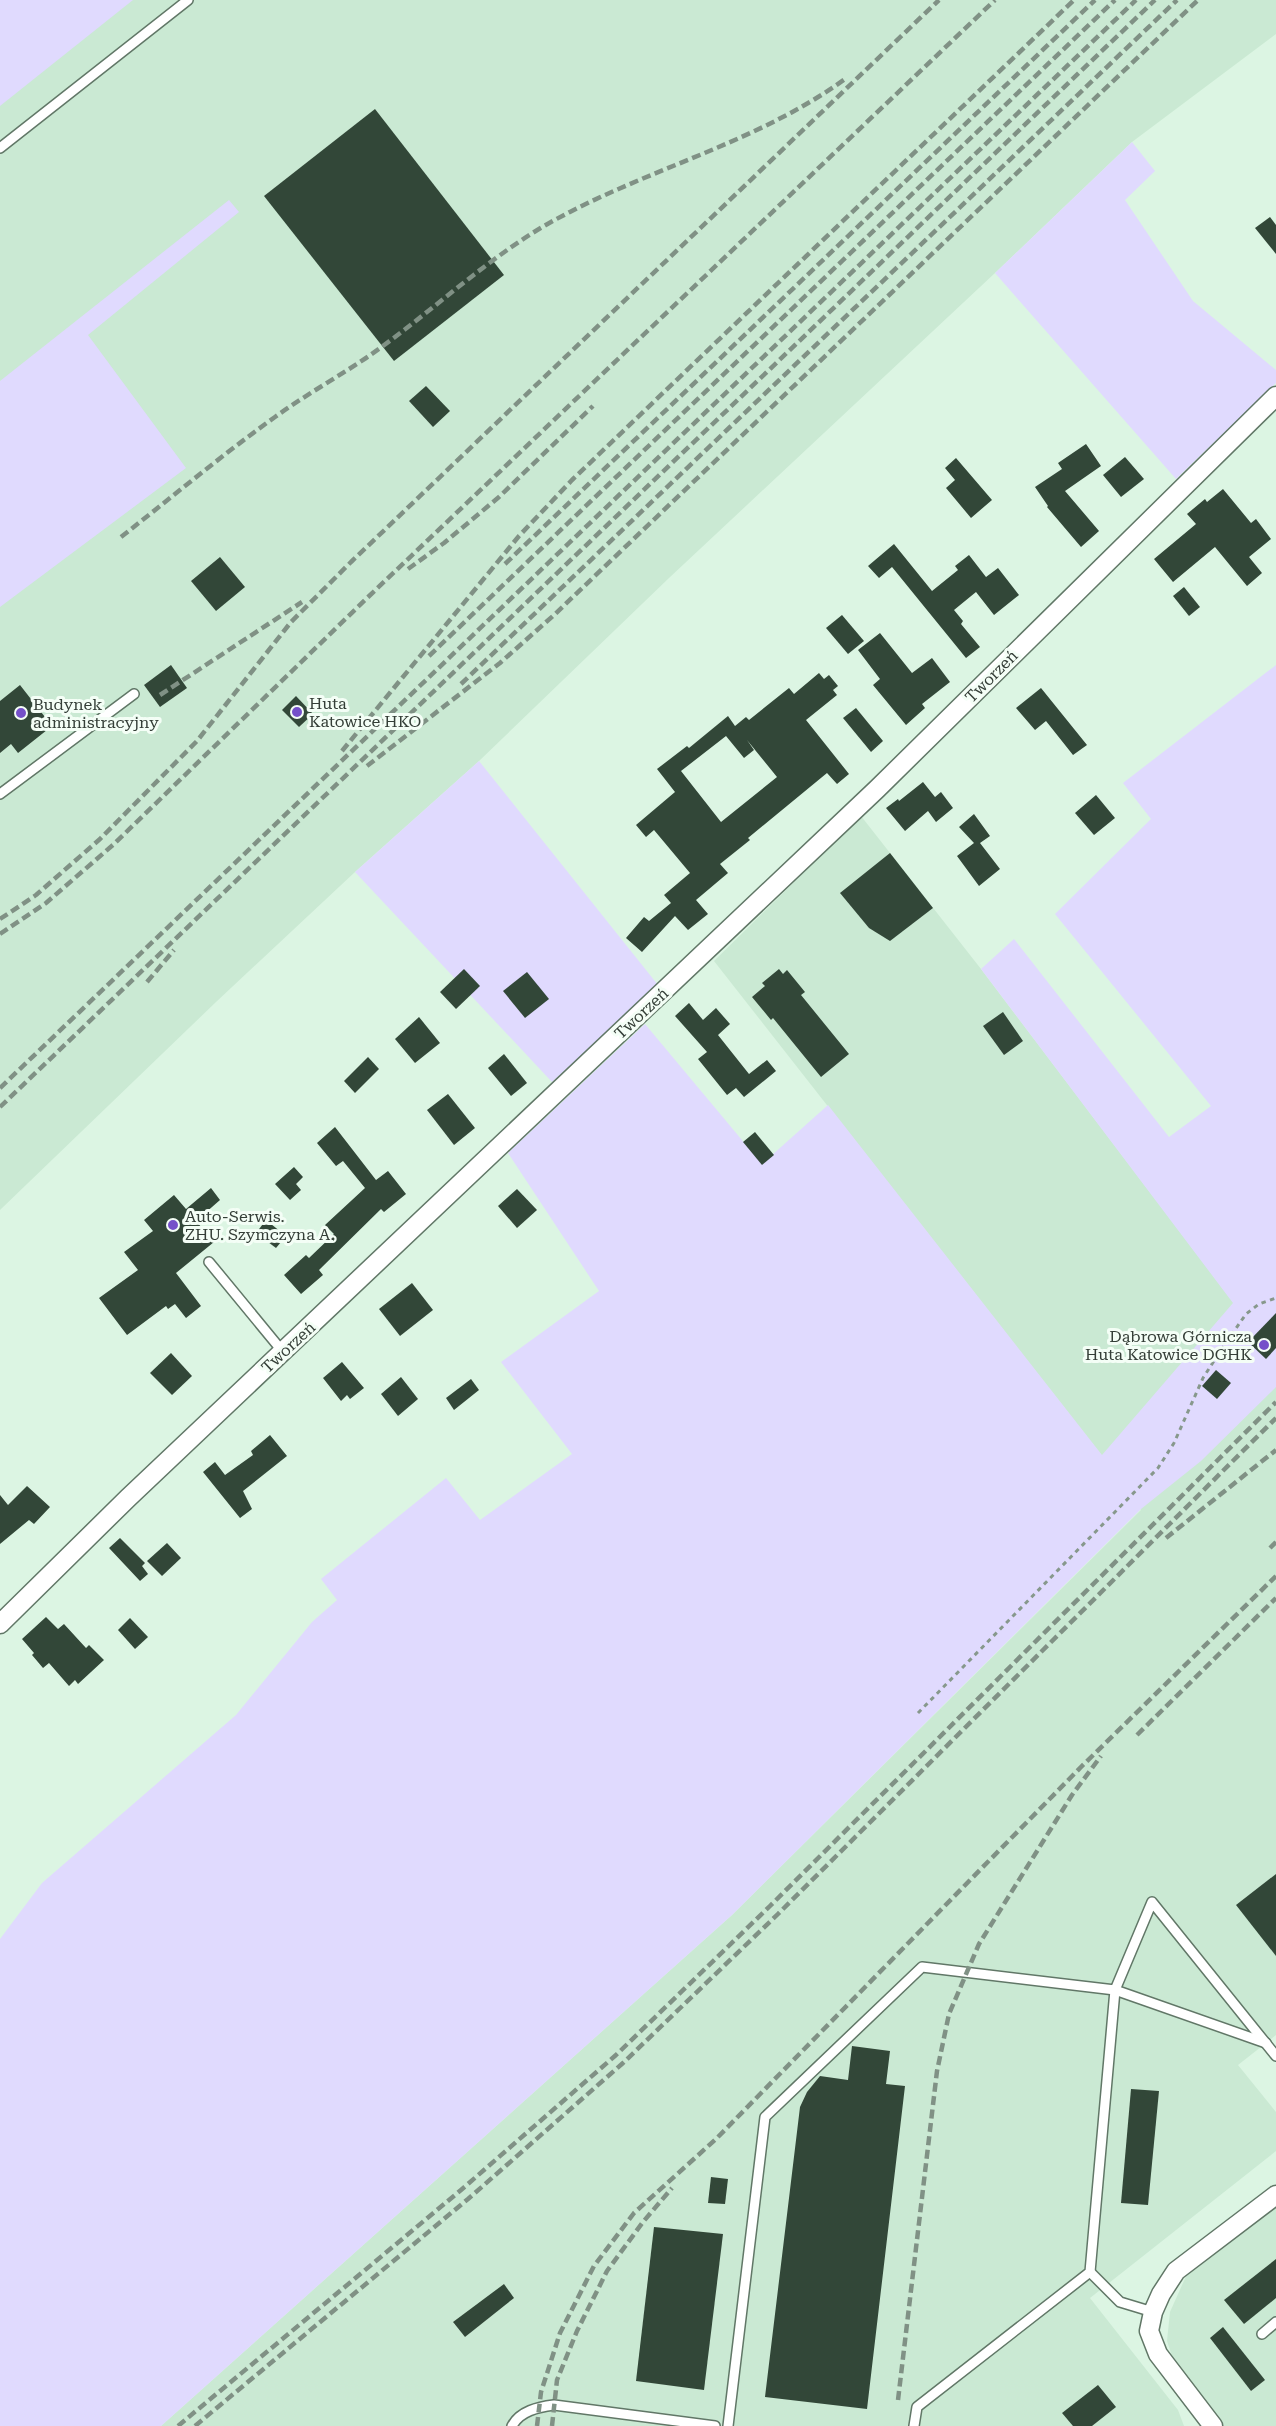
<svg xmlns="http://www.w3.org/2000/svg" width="1276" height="2426" font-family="'Roboto Serif',serif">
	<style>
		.built { fill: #cae9d3; fill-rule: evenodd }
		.green { fill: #e0dafe }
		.building { fill: #324738; fill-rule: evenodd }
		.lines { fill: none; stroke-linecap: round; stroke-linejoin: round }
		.service-casing { stroke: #617767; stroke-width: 12 }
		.minor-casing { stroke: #617767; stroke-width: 21 }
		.path { stroke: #87988c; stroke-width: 3; stroke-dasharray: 4.5 4.5; stroke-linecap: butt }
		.service { stroke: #fff; stroke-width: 9 }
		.minor { stroke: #fff; stroke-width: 18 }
		.rail { stroke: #809185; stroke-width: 4.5; stroke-dasharray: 9 4.5; stroke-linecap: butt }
		.poi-dot { fill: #7550c9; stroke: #f4fef6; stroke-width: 2 }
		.labels { text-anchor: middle; stroke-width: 6; stroke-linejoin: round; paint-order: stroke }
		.street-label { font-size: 16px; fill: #343e37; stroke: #f4fef6 }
		.poi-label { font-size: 16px; fill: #343e37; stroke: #f4fef6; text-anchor: start }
	</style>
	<rect width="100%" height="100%" fill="#dcf5e3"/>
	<g class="built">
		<polygon points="0,0 1276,0 1276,34 1132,142 995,273 669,578 479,761 355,872 216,1002 0,1210"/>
		<path d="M 861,816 L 981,969 L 1233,1302 L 1276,1275 L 1276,2035 L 1238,2065 L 1276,2112 L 1276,2151 L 1090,2298 L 1178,2410 L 1184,2426 L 161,2426 L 732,1915 L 1141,1510 L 1102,1456 L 714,961 ZM 512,2300 L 465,2337 L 454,2324 L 454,2323 Z"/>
		<polygon points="1276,2205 1276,2426 1222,2426 1175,2365 1167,2341 1170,2312 1187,2274"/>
	</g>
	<g class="green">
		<polygon points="0,0 133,0 0,106"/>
		<polygon points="1132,142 1155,171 1125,200 1193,301 1276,370 1276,383 1176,479 995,273"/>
		<polygon points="229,200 239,212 88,335 186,468 0,607 0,381"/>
		<polygon points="1276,665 1276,1387 1201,1461 1141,1509 732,1915 161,2426 0,2426 0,1939 42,1883 236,1715 312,1622 337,1600 321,1579 446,1478 480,1520 572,1454 501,1362 599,1291 508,1153 645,1024 762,1164 828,1105 1102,1455 1233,1303 981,969 1014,939 1169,1137 1211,1106 1055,914 1151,819 1123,783"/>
		<polygon points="479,761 658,985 552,1082 355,872"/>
	</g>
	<g class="building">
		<polygon points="375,109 504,275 394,361 264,196"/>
		<polygon points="1270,217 1276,225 1276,254 1255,228"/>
		<polygon points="426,386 450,411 433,427 409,401"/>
		<polygon points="1086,444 1101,466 1065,491 1099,531 1081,547 1047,507 1048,506 1035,487 1062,469 1058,463"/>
		<polygon points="1125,457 1144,479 1121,497 1103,475"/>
		<polygon points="956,458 992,500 971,518 946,488 955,480 945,468"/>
		<polygon points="1223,489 1251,523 1256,519 1271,539 1249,557 1262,573 1247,586 1215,547 1173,582 1154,559 1196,524 1187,514 1205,499 1207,502"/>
		<polygon points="894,544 932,591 958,570 955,566 969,555 986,577 998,568 1019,595 994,615 976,592 954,610 963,621 961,624 980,647 966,658 892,567 879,578 868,566"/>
		<polygon points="220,557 245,587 216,611 191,581"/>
		<polygon points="1184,587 1200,607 1189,616 1173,596"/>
		<polygon points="842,615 864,641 848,654 826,628"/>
		<polygon points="880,633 912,673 932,658 950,682 922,704 925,708 906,725 873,685 880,679 858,650"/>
		<polygon points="171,665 187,688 160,707 144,685"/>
		<path d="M 819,673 L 824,679 L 829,675 L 838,686 L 833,690 L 837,695 L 806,720 L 849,774 L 837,784 L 827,773 L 748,838 L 750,840 L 720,864 L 728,873 L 696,900 L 708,914 L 688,930 L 675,916 L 642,952 L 626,938 L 644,917 L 649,921 L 671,903 L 664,895 L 690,873 L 654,830 L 646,837 L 636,825 L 675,792 L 657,769 L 687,746 L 689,748 L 728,716 L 735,726 L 746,717 L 749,720 L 789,688 L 794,694 ZM 726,736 L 744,758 L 754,750 L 747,740 L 777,777 L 721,822 L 681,771 Z"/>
		<polygon points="20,685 52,726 18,753 11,744 0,753 0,701"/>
		<polygon points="1041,688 1087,745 1073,755 1046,721 1035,730 1016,708"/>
		<polygon points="296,696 313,714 299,727 282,710"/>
		<polygon points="856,708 883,741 871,752 843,718"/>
		<polygon points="923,782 935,797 941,792 953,808 936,822 928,811 905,831 886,808 898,799 899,801"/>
		<polygon points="1096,795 1115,818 1094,835 1075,813"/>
		<polygon points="974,814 990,836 980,843 1000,869 979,886 957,856 974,843 959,827"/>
		<polygon points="890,853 933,908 890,941 869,928 840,893"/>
		<polygon points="464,969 480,986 456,1009 440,992"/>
		<polygon points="779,969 783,974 787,970 805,992 801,995 849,1054 821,1077 773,1018 771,1020 752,997 765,986 762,983"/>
		<polygon points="527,972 549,999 525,1018 503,991"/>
		<polygon points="689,1003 703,1020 716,1008 730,1024 718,1035 749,1074 767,1060 776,1071 744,1097 736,1088 727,1095 698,1059 707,1052 675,1016"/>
		<polygon points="1003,1012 1023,1041 1004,1055 983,1026"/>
		<polygon points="419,1017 440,1043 415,1063 395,1039"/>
		<polygon points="504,1054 527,1083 511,1096 488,1068"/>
		<polygon points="368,1057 379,1069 355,1093 344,1081"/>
		<polygon points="448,1094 475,1128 454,1145 427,1110"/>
		<polygon points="335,1127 376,1180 388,1171 406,1194 384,1212 381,1209 319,1270 323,1275 301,1294 284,1275 306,1255 309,1258 334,1234 325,1225 365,1188 343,1161 336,1166 317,1143"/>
		<polygon points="755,1132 774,1155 762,1165 743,1142"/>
		<polygon points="294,1167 303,1177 296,1184 301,1190 290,1200 275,1184"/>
		<polygon points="211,1188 220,1200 196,1221 214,1242 176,1273 201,1306 186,1318 175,1304 168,1309 166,1306 127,1335 99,1298 138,1270 124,1252 153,1231 144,1220 174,1195 186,1209"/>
		<polygon points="517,1189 537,1210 517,1228 498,1206"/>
		<polygon points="266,1220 286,1236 276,1248 256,1233"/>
		<polygon points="412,1283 433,1310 400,1336 379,1309"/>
		<polygon points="1276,1313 1276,1348 1266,1359 1248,1342"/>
		<polygon points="171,1353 192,1376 172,1395 150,1373"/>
		<polygon points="342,1362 364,1388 350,1399 347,1395 341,1401 323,1378"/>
		<polygon points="1216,1370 1231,1383 1217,1399 1202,1386"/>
		<polygon points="401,1377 418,1399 398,1416 381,1394"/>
		<polygon points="471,1379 479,1390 454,1410 446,1398"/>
		<polygon points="270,1435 287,1456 243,1491 252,1509 240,1518 203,1472 215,1462 225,1475 253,1455 251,1451"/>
		<polygon points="27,1486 50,1507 34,1524 29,1520 0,1544 0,1495 8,1505"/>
		<polygon points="120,1538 145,1563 142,1566 148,1574 140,1581 109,1548"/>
		<polygon points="167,1543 181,1558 162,1576 147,1561"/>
		<polygon points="46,1617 58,1629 64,1624 86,1648 89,1645 104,1660 78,1684 75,1680 69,1686 49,1663 43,1668 32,1655 34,1653 22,1639"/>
		<polygon points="130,1618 148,1637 135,1649 118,1630"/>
		<polygon points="1276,1874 1276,1956 1236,1905"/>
		<polygon points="852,2046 890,2051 886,2084 905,2086 867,2409 765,2397 800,2107 807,2092 820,2076 848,2080"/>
		<polygon points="1131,2089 1159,2091 1148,2205 1121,2203"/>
		<polygon points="711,2177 728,2179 725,2204 708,2203"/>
		<polygon points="654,2227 723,2234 704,2390 636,2381"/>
		<polygon points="1276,2259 1276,2298 1244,2324 1224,2300"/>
		<polygon points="504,2284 514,2298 465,2337 453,2322"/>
		<polygon points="1223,2327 1265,2380 1251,2391 1210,2338"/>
		<polygon points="1098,2385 1116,2407 1092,2426 1073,2426 1062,2413"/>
	</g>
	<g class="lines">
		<defs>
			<g id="service">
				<polyline points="0,148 188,0"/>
				<polyline points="0,794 134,694"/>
				<polyline points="209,1262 283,1352"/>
				<polyline points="1090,2272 1120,2302 1153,2312"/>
				<polyline points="1262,2334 1276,2322"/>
				<path d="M 512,2426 C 520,2411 538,2407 554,2405 L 715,2426"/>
				<polyline points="728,2426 765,2117 922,1967 1115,1990 1266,2043"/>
				<polyline points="914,2426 917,2407 1090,2272 1115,1990 1152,1902 1276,2056"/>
			</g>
			<g id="minor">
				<polyline points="0,1624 128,1498 877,789 1276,396"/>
				<polyline points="1213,2426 1158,2354 1149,2331 1153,2312 1161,2294 1176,2271 1276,2195"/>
			</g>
		</defs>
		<use href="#service" class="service-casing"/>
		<use href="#minor" class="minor-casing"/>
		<polyline class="path" points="918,1713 1158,1468 1174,1443 1203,1378 1223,1347 1246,1314 1259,1304 1276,1298"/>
		<use href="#service" class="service"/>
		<use href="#minor" class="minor"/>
		<g class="rail">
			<path d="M 121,537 C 172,497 222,455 275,417 C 304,396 336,378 366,358 C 427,316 480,264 544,226 C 641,170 754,145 845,79"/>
			<polyline points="505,564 1095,0"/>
			<polyline points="408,569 444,543 499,497 593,406"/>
			<polyline points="429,656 1115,0"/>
			<polyline points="461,684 1177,0"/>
			<polyline points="160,695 302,602"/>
			<polyline points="342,751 519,536 572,480 1074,0"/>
			<polyline points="367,766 500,663 554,615 1198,0"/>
			<polyline points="0,919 36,895 100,839 197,741 291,622 351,562 939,0"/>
			<polyline points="0,934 46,903 114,844 366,599 995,0"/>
			<polyline points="147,982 174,950"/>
			<polyline points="0,1088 1136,0"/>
			<polyline points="0,1107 1155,0"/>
			<polyline points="1166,1538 1276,1450"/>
			<polyline points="1270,1548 1276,1542"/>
			<polyline points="1137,1735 1276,1598"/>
			<polyline points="898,2400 937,2071 949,2014 979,1944 1072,1795 1101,1756"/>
			<polyline points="178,2426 461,2190 616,2055 770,1906 1276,1402"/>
			<polyline points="195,2426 468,2199 623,2063 778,1914 1276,1418"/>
			<polyline points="537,2426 541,2392 560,2333 594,2266 634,2213 716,2139 1081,1767 1276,1576"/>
			<polyline points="552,2426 557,2380 577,2331 607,2271 643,2222 672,2188"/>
		</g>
	</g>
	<g class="poi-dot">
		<circle cx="297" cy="712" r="6"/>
		<circle cx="21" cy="713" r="6"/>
		<circle cx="173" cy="1225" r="6"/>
		<circle cx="1264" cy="1345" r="6"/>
	</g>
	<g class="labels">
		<g class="street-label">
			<text transform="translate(991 676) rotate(-45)" y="6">Tworzeń</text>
			<text transform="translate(641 1013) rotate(-43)" y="6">Tworzeń</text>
			<text transform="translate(288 1347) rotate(-43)" y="6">Tworzeń</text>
		</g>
		<g class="poi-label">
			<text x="309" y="709">Huta<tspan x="309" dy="18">Katowice HKO</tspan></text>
			<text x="33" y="710">Budynek<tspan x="33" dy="18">administracyjny</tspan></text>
			<text x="185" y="1222">Auto-Serwis.<tspan x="185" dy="18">ZHU. Szymczyna A.</tspan></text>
			<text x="1252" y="1342" text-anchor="end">Dąbrowa Górnicza<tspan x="1252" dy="18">Huta Katowice DGHK</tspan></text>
		</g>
	</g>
</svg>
